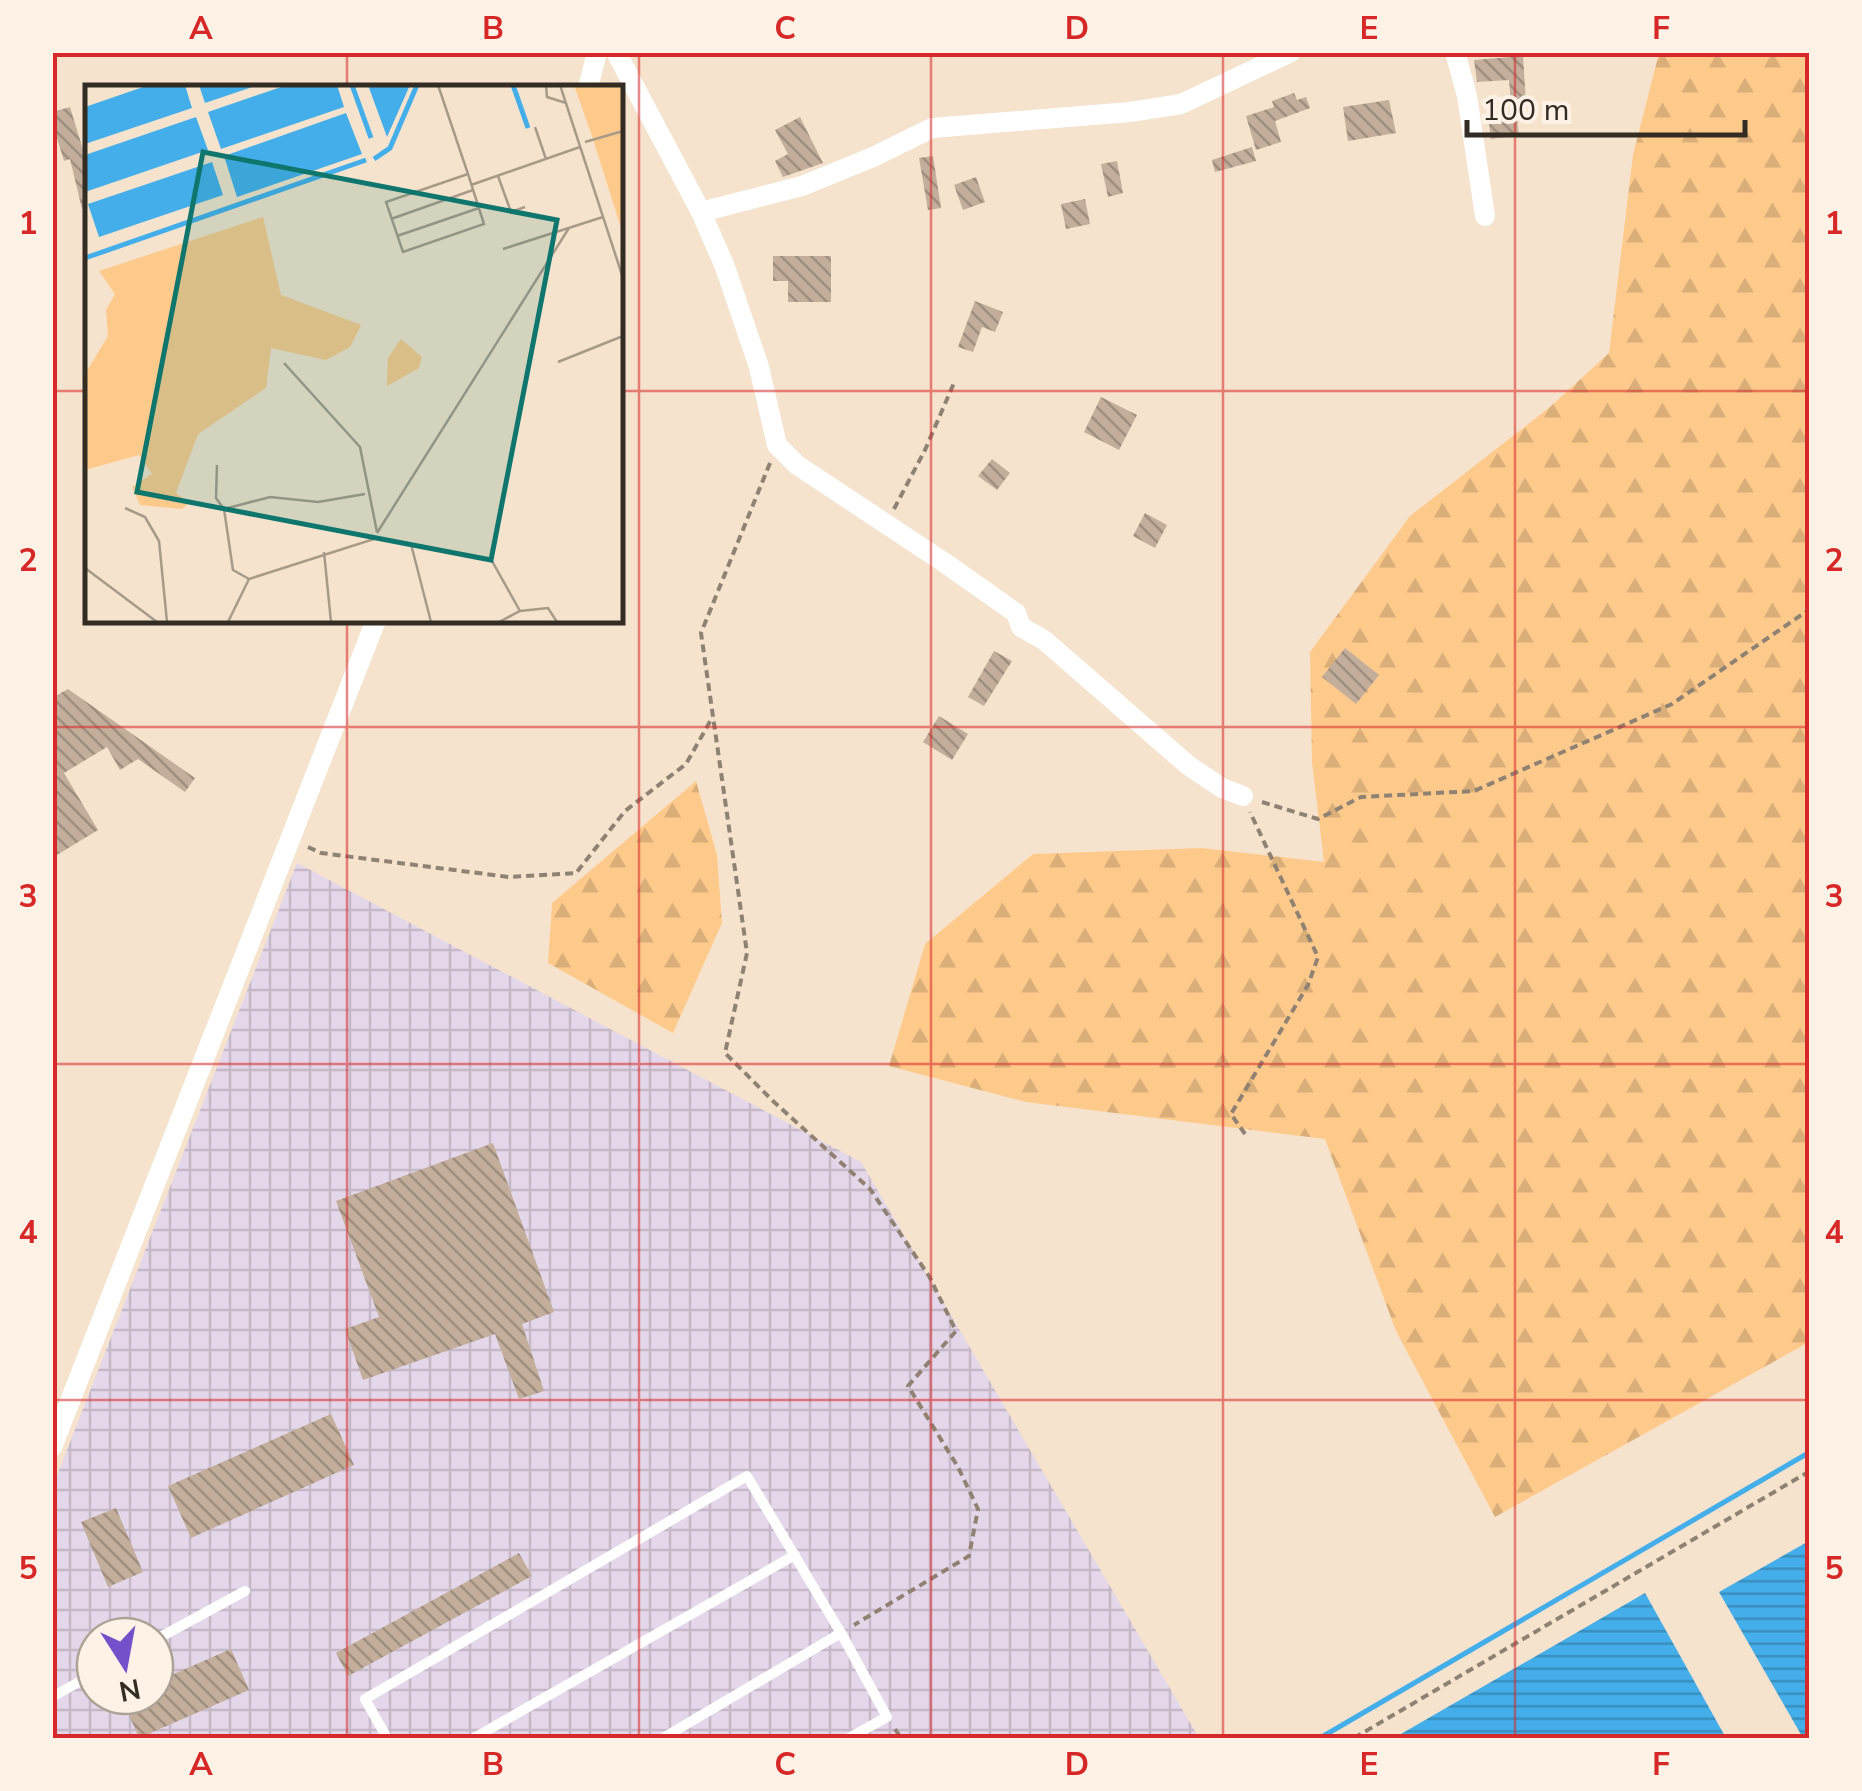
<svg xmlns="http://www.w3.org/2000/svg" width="1862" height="1791" font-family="'Nunito Sans',sans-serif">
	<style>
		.industrial { fill: url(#industrial-grid); fill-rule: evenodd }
		.forest { fill: url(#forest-firs) }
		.water { fill: url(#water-rules) }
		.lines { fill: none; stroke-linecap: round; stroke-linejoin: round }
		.stream { stroke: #44aeea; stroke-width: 5 }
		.building { fill: url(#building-back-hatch) }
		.path { stroke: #8f8273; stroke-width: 4; stroke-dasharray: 8 5; stroke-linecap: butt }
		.service { stroke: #fff; stroke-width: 10 }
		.minor { stroke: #fff; stroke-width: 20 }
		.grid { fill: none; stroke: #d62828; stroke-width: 2.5; stroke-opacity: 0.55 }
		.inset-river { fill: none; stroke: #44aeea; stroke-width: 5 }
		.inset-road { fill: none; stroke: #a89a89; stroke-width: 2.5 }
		.view { fill: #0f766e; fill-opacity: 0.15; stroke: #0f766e; stroke-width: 5 }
		.inset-edge { fill: none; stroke: #332c23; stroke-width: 5 }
		.neatline { fill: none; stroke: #d62828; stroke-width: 4 }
		.grid-label { font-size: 32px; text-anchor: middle; font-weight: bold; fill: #d62828 }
	</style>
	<defs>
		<pattern id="industrial-grid" width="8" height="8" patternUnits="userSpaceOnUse" patternTransform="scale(2.5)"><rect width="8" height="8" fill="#e5d7ea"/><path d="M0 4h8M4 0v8" fill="none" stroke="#c5b9c8"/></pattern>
		<pattern id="forest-firs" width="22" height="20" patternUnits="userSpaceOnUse" patternTransform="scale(2.5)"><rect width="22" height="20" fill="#feca8c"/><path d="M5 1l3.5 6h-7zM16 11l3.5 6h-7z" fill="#daae78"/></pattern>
		<pattern id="water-rules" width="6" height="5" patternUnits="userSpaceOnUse" patternTransform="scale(2.5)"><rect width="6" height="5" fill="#44aeea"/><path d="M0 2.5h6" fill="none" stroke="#398ebd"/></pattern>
		<pattern id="building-back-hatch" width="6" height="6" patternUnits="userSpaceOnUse" patternTransform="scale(2.5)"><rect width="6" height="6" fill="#c3ae9b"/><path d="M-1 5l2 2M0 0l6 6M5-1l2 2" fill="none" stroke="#9f8e7e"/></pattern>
	</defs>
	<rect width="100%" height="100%" fill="#f6e3cd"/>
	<path class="industrial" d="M 297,863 L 861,1162 L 1199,1738 L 53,1738 L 52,1488 ZM 95,1636 L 155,1636 L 155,1696 L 95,1696 Z"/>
	<g class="forest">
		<polygon points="1659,53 1809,53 1809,100 1805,104 1810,109 1809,1342 1495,1517 1396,1331 1325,1139 1026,1102 889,1066 925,944 1033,854 1202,848 1324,862 1312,762 1310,652 1410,516 1550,407 1609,353 1633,155"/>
		<polygon points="696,781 717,855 722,923 673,1033 548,963 552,903"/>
	</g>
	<g class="water">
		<polygon points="1809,1541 1810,1738 1803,1738 1719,1592"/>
		<polygon points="1645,1593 1726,1738 1394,1738"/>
	</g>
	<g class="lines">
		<polyline class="stream" points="1320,1738 1810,1452"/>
	</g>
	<g class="building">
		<polygon points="1523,56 1526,103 1511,104 1509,80 1477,82 1474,60"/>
		<polygon points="1294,93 1297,100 1306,97 1310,108 1275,121 1281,142 1256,150 1246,116 1274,107 1272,101"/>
		<polygon points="1389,100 1396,133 1348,141 1343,107"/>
		<polygon points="70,107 88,166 88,209 82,209 70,159 64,161 52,122 52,112"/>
		<polygon points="1516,112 1519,135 1491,139 1488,116"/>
		<polygon points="800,117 823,163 783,177 775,161 788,154 775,130"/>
		<polygon points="1252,147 1256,161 1215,172 1212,160"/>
		<polygon points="933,156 941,208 928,210 919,158"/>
		<polygon points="1117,161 1123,193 1108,197 1101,164"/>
		<polygon points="976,177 985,202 963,210 954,185"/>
		<polygon points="1085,199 1090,224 1066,229 1061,204"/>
		<polygon points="773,256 831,256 831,302 788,302 788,281 773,281"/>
		<polygon points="975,301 1003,312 995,332 982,327 973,352 958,347"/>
		<polygon points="1101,397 1137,415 1119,450 1084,432"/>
		<polygon points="992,459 1010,473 997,490 978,476"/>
		<polygon points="1145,513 1167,525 1155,548 1133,536"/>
		<polygon points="1345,648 1379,675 1356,704 1322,677"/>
		<polygon points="994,651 1012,661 984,706 968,697"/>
		<polygon points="68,689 195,778 185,792 138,759 120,770 107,747 64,773 98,830 52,858 52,698"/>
		<polygon points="939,716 968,734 952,760 923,742"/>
		<polygon points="493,1143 554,1312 522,1324 544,1391 519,1399 495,1334 363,1380 345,1329 379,1317 336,1201"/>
		<polygon points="331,1414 354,1465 191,1538 168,1486"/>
		<polygon points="116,1508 143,1572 108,1587 81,1522"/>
		<polygon points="519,1553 532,1576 348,1676 336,1653"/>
		<polygon points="231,1649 249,1690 139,1738 121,1696 155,1696 155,1682"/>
	</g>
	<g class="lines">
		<g class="path">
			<polyline points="770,463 701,633 747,953 725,1053 773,1101 870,1189 929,1276 956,1331 908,1386 958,1467 978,1509 969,1556 854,1625"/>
			<polyline points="894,509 925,450 954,383"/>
			<polyline points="1262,802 1318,819 1361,797 1474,791 1672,704 1810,609"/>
			<polyline points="308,847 321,853 509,877 576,873 625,811 686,764 712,718"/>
			<polyline points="1245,1134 1231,1114 1308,985 1318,957 1250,812"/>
			<polyline points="895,1729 901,1738"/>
			<polyline points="1354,1738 1810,1471"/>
		</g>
		<g class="service">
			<polyline points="155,1640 245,1591"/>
			<polyline points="52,1697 95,1673"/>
			<polyline points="387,1738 365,1699 747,1476 841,1633 887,1717 849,1738"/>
			<polyline points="474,1738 795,1555"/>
			<polyline points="663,1738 841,1633"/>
		</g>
		<g class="minor">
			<polyline points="616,52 701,212 725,267 759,367 777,445 797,465 945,563 1016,613 1021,627 1044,640 1189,766 1222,788 1243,796"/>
			<polyline points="1455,52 1467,96 1485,216"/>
			<polyline points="588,88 597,52"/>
			<polyline points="701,212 802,186 873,157 932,128 1130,112 1181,104 1291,52"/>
			<polyline points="52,1447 376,620"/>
		</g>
	</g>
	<path class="grid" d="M 347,52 L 347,88M 639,52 L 639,1738M 931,52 L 931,1738M 1223,52 L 1223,1738M 1515,52 L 1515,1738M 52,391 L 88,391M 620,391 L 1810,391M 347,620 L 347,1738M 52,727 L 1810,727M 52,1064 L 1810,1064M 52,1400 L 1810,1400"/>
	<g transform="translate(85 85)">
		<rect width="538" height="538" fill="#f6e3cd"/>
		<path d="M 489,0 L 537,0 L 537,146 L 507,51 Z" fill="#feca8c"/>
		<path d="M 178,132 L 196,210 L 276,240 L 265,262 L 241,275 L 186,263 L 181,303 L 113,349 L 91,408 L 104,418 L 97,424 L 55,420 L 47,402 L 67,389 L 54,370 L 0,385 L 0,289 L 23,251 L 21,225 L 30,209 L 14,186 ZM 316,254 L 337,272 L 334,283 L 302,301 L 303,273 Z" fill="#feca8c"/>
		<path d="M 64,0 L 100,0 L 107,23 L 0,59 L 0,22 ZM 114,0 L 173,0 L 120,18 ZM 202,0 L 252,0 L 259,22 L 136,64 L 123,27 ZM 283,0 L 325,0 L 302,52 ZM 261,28 L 277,69 L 152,112 L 139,71 ZM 111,32 L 123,65 L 0,107 L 0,70 ZM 127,77 L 138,110 L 14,152 L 3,119 Z" fill="#44aeea"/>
		<path class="inset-river" d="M 267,0 L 286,53M 428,0 L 443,43M 289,74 L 305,63 L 332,0M 0,173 L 281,75"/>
		<path class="inset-road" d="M 353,0 L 383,89 L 399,139 L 318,167 L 301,117 L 383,89M 461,0 L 462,12 L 481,18M 475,0 L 538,193M 450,42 L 461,74M 500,57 L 538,46M 413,91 L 426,127 L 440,122M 386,100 L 495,62M 306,134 L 388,105M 312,151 L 394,123M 418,164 L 518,132M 473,277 L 538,251M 199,278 L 275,362 L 292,447M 132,380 L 131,413 L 139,424 L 148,485 L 164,494M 40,423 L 60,432 L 74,456 L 82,537M 139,424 L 185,412 L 233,417 L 280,409M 292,448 L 484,143M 326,459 L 346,537M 239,467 L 246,537M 0,483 L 72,537M 143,537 L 164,494 L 292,453 L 407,476 L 435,526M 414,537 L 435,526 L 463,523 L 472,537"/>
		<path class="view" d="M 118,67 L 472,135 L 406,475 L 52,407 Z"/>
		<rect width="538" height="538" class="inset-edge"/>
	</g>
	<rect width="1862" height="1791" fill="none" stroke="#fdf2e5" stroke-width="110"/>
	<g transform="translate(125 1666) rotate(169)"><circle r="48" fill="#fdf2e5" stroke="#aca397" stroke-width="2.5"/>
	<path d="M0-8L18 38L0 25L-18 38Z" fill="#7451ca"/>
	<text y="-15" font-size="28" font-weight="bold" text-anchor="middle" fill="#332c23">N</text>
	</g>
	<path d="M1467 120v15h278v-15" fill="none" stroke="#332c23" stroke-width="5"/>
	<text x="1482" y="120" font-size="30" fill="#332c23" stroke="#fdf2e5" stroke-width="8" paint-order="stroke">100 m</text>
	<rect x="55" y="55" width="1752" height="1681" class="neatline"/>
	<g class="grid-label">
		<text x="201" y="39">A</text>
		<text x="493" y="39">B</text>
		<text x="785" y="39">C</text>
		<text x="1077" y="39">D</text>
		<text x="1369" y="39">E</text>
		<text x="1661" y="39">F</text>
		<text x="28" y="234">1</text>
		<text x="1834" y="234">1</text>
		<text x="28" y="571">2</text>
		<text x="1834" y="571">2</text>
		<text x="28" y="907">3</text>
		<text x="1834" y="907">3</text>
		<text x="28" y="1243">4</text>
		<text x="1834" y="1243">4</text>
		<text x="28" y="1579">5</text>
		<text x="1834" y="1579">5</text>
		<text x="201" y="1775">A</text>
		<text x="493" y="1775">B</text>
		<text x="785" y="1775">C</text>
		<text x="1077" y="1775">D</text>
		<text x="1369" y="1775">E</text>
		<text x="1661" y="1775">F</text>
	</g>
</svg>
